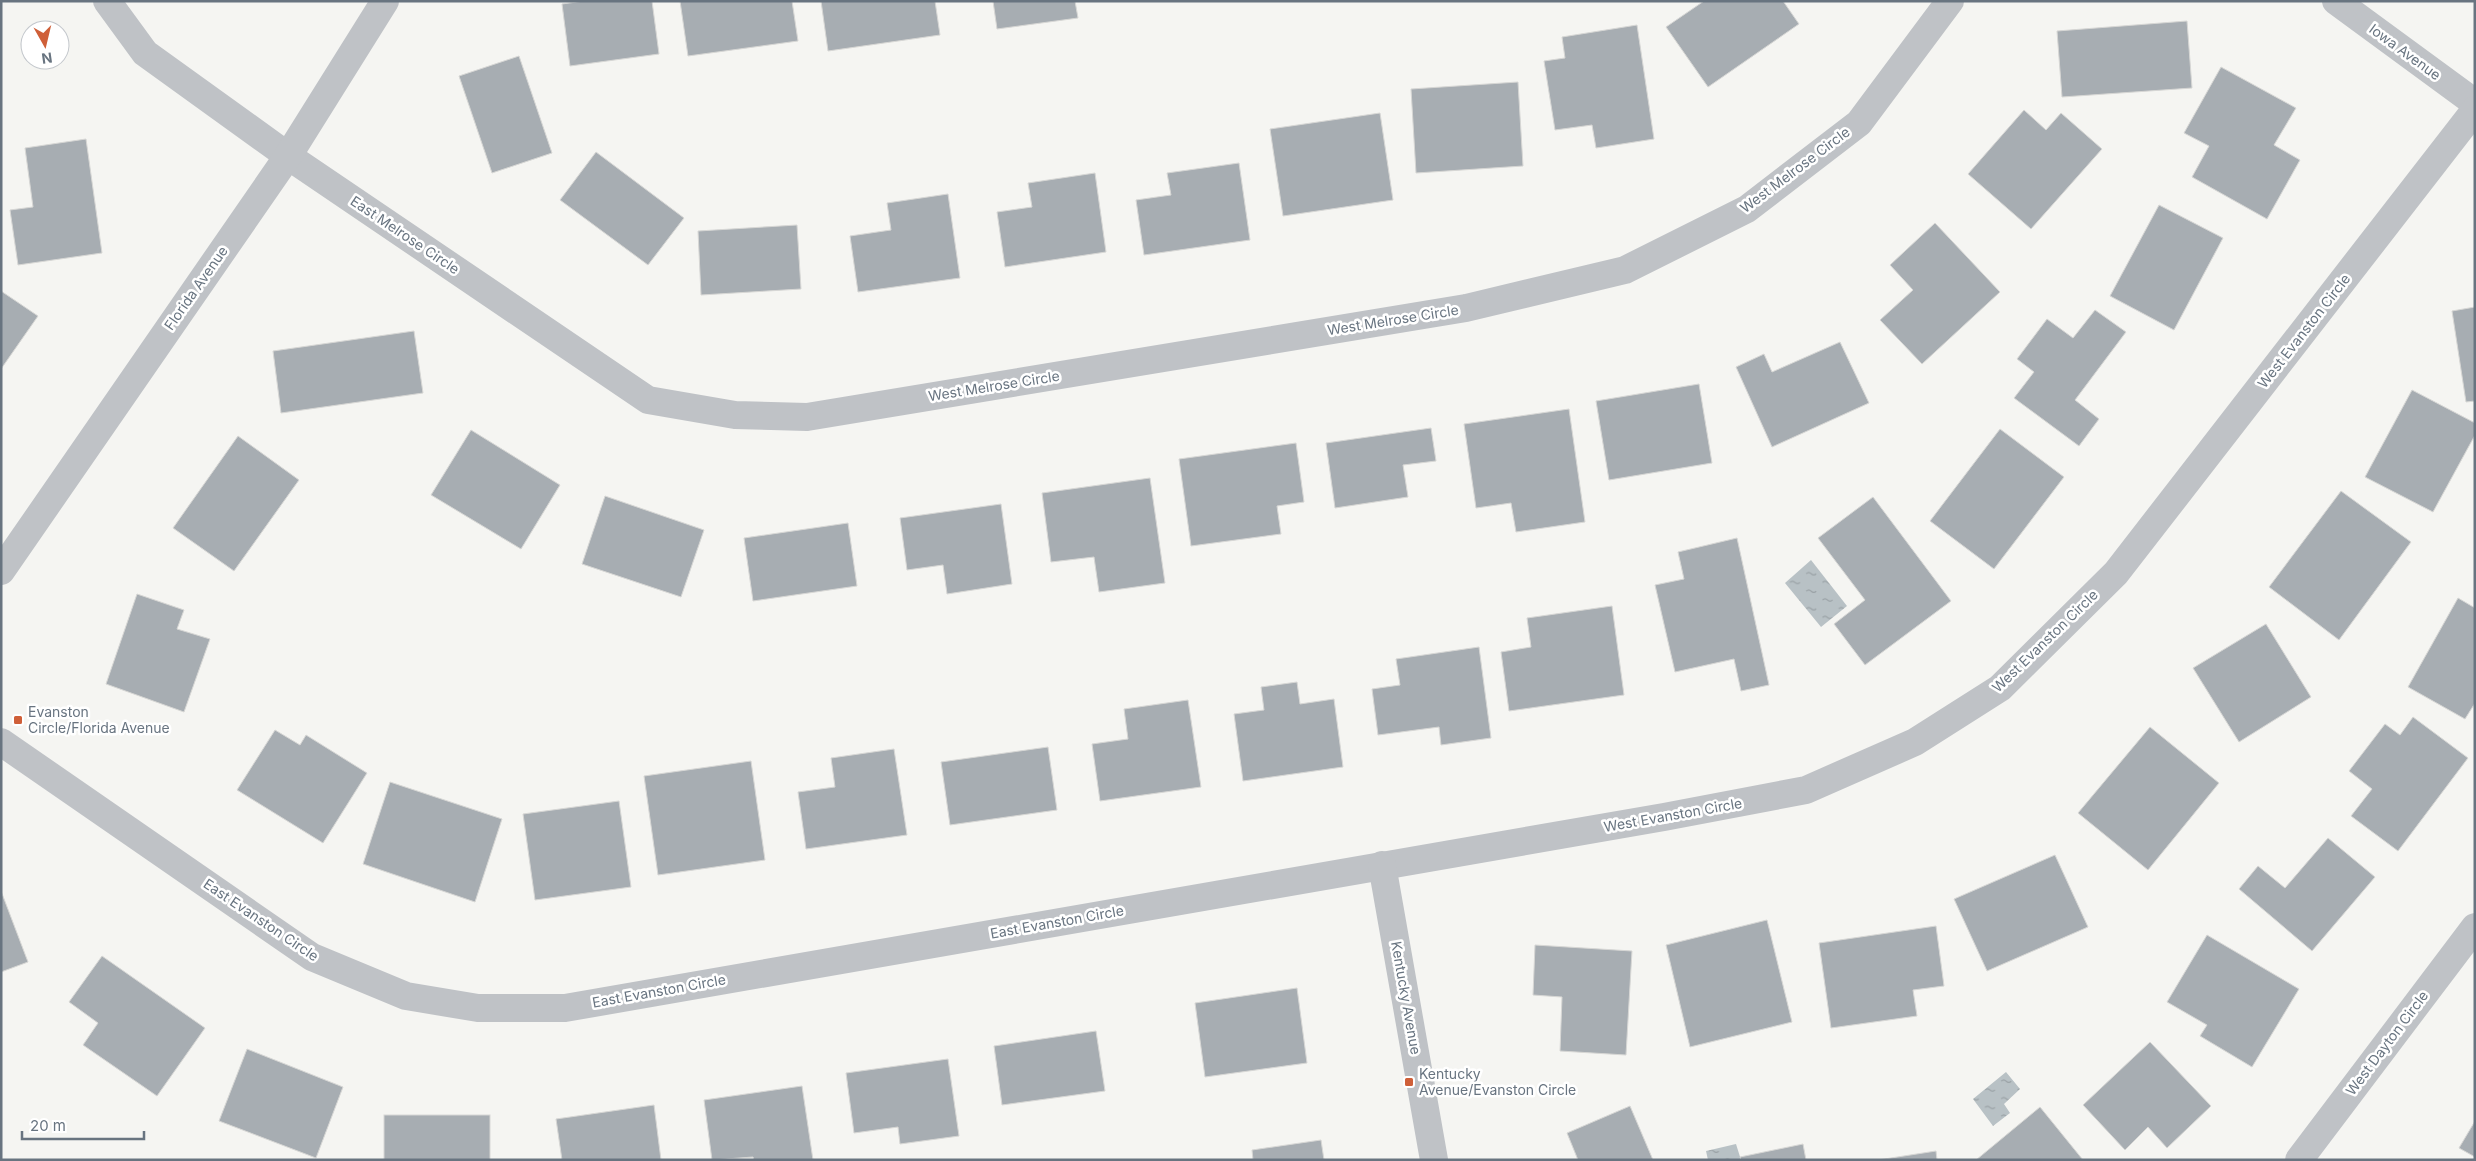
<svg xmlns="http://www.w3.org/2000/svg" width="2476" height="1161" font-family="Inter,sans-serif">
	<style>
		.water { fill: url(#water-ripples) }
		.building { fill: #a7adb2; stroke: #d7d7d5 }
		.lines { fill: none; stroke-linecap: round; stroke-linejoin: round }
		.minor { stroke: #bfc2c6; stroke-width: 28 }
		.poi-dot { fill: #cf5f38; stroke: #fff; stroke-width: 2 }
		.labels { text-anchor: middle; stroke-width: 5; stroke-linejoin: round; paint-order: stroke }
		.street-label { font-size: 14px; fill: #687480; stroke: #fff }
		.poi-label { font-size: 14px; fill: #687480; stroke: #fff; text-anchor: start }
	</style>
	<defs>
		<pattern id="water-ripples" width="26" height="14" patternUnits="userSpaceOnUse" patternTransform="scale(1.25)"><rect width="26" height="14" fill="#b8c1c5"/><path d="M2 4q2-2 4 0t4 0M15 11q2-2 4 0t4 0" fill="none" stroke="#99a1a5"/></pattern>
	</defs>
	<rect width="100%" height="100%" fill="#f5f5f2"/>
	<g class="water">
		<polygon points="1811,560 1847,606 1821,627 1785,583"/>
		<polygon points="2006,1072 2020,1089 2004,1104 2010,1113 1993,1126 1973,1099"/>
		<polygon points="1736,1144 1741,1160 1708,1160 1706,1151"/>
	</g>
	<g class="building">
		<polygon points="584,1 652,1 659,54 570,66 562,4"/>
		<polygon points="680,1 792,1 798,41 688,56"/>
		<polygon points="821,1 935,1 940,35 828,51"/>
		<polygon points="993,1 1075,1 1078,18 997,29"/>
		<polygon points="1704,1 1783,1 1799,24 1708,87 1666,27"/>
		<polygon points="2187,21 2192,88 2062,97 2057,31"/>
		<polygon points="1637,25 1654,139 1596,148 1592,125 1555,130 1544,61 1565,58 1562,37"/>
		<polygon points="519,56 552,153 492,173 459,76"/>
		<polygon points="2221,67 2296,108 2274,145 2300,160 2267,219 2192,177 2209,146 2184,133"/>
		<polygon points="1518,82 1523,166 1416,173 1411,89"/>
		<polygon points="2024,110 2046,130 2061,113 2102,149 2031,229 1968,174"/>
		<polygon points="1380,113 1393,200 1283,216 1270,129"/>
		<polygon points="86,139 102,253 18,265 10,210 33,207 25,148"/>
		<polygon points="596,152 684,218 648,265 560,200"/>
		<polygon points="1239,163 1250,240 1144,255 1136,200 1171,195 1167,173"/>
		<polygon points="1095,173 1106,252 1005,267 997,212 1032,207 1028,183"/>
		<polygon points="948,194 960,278 858,292 850,236 891,230 887,203"/>
		<polygon points="2159,205 2223,238 2174,330 2110,296"/>
		<polygon points="1935,223 2000,292 1922,364 1880,320 1913,290 1890,265"/>
		<polygon points="797,225 801,289 701,295 698,231"/>
		<polygon points="1,291 38,316 1,369"/>
		<polygon points="2475,307 2475,401 2466,402 2452,311"/>
		<polygon points="2095,310 2126,332 2075,400 2099,419 2079,446 2014,398 2034,372 2017,359 2047,319 2073,338"/>
		<polygon points="414,331 423,393 281,413 273,351"/>
		<polygon points="1840,342 1869,403 1772,447 1736,367 1764,354 1772,372"/>
		<polygon points="1699,384 1712,463 1609,480 1596,401"/>
		<polygon points="2412,390 2475,423 2475,435 2433,512 2365,477"/>
		<polygon points="1569,409 1585,522 1516,532 1511,503 1476,508 1464,424"/>
		<polygon points="1431,428 1436,461 1403,465 1408,497 1335,508 1326,443"/>
		<polygon points="2000,429 2064,477 1994,569 1930,521"/>
		<polygon points="471,430 560,485 521,549 431,495"/>
		<polygon points="238,436 299,480 234,571 173,528"/>
		<polygon points="1296,443 1304,502 1277,506 1281,534 1191,546 1179,459"/>
		<polygon points="1150,478 1165,583 1099,592 1094,557 1051,562 1042,493"/>
		<polygon points="2341,491 2411,542 2339,640 2269,587"/>
		<polygon points="605,496 704,530 681,597 582,564"/>
		<polygon points="1873,497 1951,601 1865,665 1834,624 1865,600 1818,538"/>
		<polygon points="1001,504 1012,584 947,594 943,565 907,570 900,518"/>
		<polygon points="848,523 857,586 753,601 744,538"/>
		<polygon points="1737,538 1769,685 1741,691 1734,659 1675,672 1655,585 1684,579 1678,552"/>
		<polygon points="137,594 184,610 177,629 210,639 184,712 106,684"/>
		<polygon points="2458,598 2475,608 2475,703 2465,719 2408,687"/>
		<polygon points="1612,606 1624,695 1509,711 1501,652 1531,647 1527,618"/>
		<polygon points="2266,624 2311,697 2239,742 2193,668"/>
		<polygon points="1479,647 1491,738 1441,745 1439,727 1378,735 1372,689 1400,685 1396,659"/>
		<polygon points="1297,682 1300,704 1334,699 1343,767 1243,781 1234,714 1264,710 1261,687"/>
		<polygon points="1188,700 1201,787 1100,801 1092,744 1128,739 1124,709"/>
		<polygon points="2413,717 2468,758 2398,851 2351,816 2372,789 2349,771 2385,724 2400,735"/>
		<polygon points="2150,727 2219,783 2148,870 2078,813"/>
		<polygon points="275,730 300,745 306,735 367,773 323,843 237,790"/>
		<polygon points="1048,747 1057,810 950,825 941,762"/>
		<polygon points="894,749 907,835 806,849 798,792 835,787 831,758"/>
		<polygon points="751,761 765,860 658,875 644,776"/>
		<polygon points="390,782 502,819 475,902 363,864"/>
		<polygon points="619,801 631,887 535,900 523,814"/>
		<polygon points="2328,838 2375,877 2312,951 2239,889 2258,866 2285,888"/>
		<polygon points="2055,855 2088,927 1987,971 1954,899"/>
		<polygon points="1,891 28,962 1,972"/>
		<polygon points="1767,920 1792,1022 1690,1047 1666,945"/>
		<polygon points="1936,926 1944,986 1913,990 1917,1016 1831,1028 1819,943"/>
		<polygon points="2207,935 2299,989 2252,1067 2200,1036 2207,1025 2167,1002"/>
		<polygon points="1535,945 1632,951 1626,1055 1560,1051 1562,997 1533,995"/>
		<polygon points="102,956 205,1028 157,1096 83,1045 98,1023 69,1002"/>
		<polygon points="1297,988 1307,1063 1205,1077 1195,1003"/>
		<polygon points="1096,1031 1105,1091 1002,1105 994,1046"/>
		<polygon points="2150,1042 2211,1106 2167,1148 2148,1127 2125,1150 2083,1105"/>
		<polygon points="247,1049 343,1087 316,1158 219,1121"/>
		<polygon points="948,1059 959,1136 900,1144 898,1127 854,1133 846,1073"/>
		<polygon points="802,1086 813,1160 754,1160 753,1157 712,1160 704,1100"/>
		<polygon points="654,1105 661,1160 562,1160 556,1119"/>
		<polygon points="1630,1106 1653,1160 1578,1160 1567,1133"/>
		<polygon points="2040,1107 2083,1160 1976,1160"/>
		<rect x="384" y="1115" width="106" height="45"/>
		<polygon points="2475,1121 2475,1157 2459,1148"/>
		<polygon points="1321,1140 1324,1160 1253,1160 1252,1150"/>
		<polygon points="1803,1144 1806,1160 1741,1160 1740,1157"/>
		<polygon points="1936,1151 1937,1160 1878,1160"/>
	</g>
	<g class="lines">
		<g class="minor">
			<polyline points="107,1 145,53 288,156 648,400 735,415 807,417 1466,308 1625,270 1747,209 1859,123 1950,1"/>
			<polyline points="2336,1 2475,103"/>
			<polyline points="1,571 288,156 385,1"/>
			<polyline points="1,742 312,957 406,996 478,1008 565,1008 1664,817 1806,790 1915,742 2000,688 2116,573 2475,110"/>
			<polyline points="1382,865 1434,1160"/>
			<polyline points="2299,1160 2475,927"/>
		</g>
	</g>
	<g class="poi-dot">
		<rect x="13" y="715" width="10" height="10" rx="2.5"/>
		<rect x="1404" y="1077" width="10" height="10" rx="2.5"/>
	</g>
	<g class="labels">
		<g class="street-label">
			<text transform="translate(2405 52) rotate(36)" y="5">Iowa Avenue</text>
			<text transform="translate(1795 170) rotate(-37)" y="5">West Melrose Circle</text>
			<text transform="translate(405 235) rotate(34)" y="5">East Melrose Circle</text>
			<text transform="translate(196 288) rotate(-55)" y="5">Florida Avenue</text>
			<text transform="translate(1393 320) rotate(-9)" y="5">West Melrose Circle</text>
			<text transform="translate(2304 331) rotate(-52)" y="5">West Evanston Circle</text>
			<text transform="translate(994 386) rotate(-9)" y="5">West Melrose Circle</text>
			<text transform="translate(2045 641) rotate(-44)" y="5">West Evanston Circle</text>
			<text transform="translate(1673 815) rotate(-10)" y="5">West Evanston Circle</text>
			<text transform="translate(261 920) rotate(34)" y="5">East Evanston Circle</text>
			<text transform="translate(1057 922) rotate(-10)" y="5">East Evanston Circle</text>
			<text transform="translate(659 991) rotate(-10)" y="5">East Evanston Circle</text>
			<text transform="translate(1406 998) rotate(80)" y="5">Kentucky Avenue</text>
			<text transform="translate(2387 1043) rotate(-53)" y="5">West Dayton Circle</text>
		</g>
		<g class="poi-label">
			<text x="28" y="717">Evanston<tspan x="28" dy="16">Circle/Florida Avenue</tspan></text>
			<text x="1419" y="1079">Kentucky<tspan x="1419" dy="16">Avenue/Evanston Circle</tspan></text>
		</g>
	</g>
	<rect width="2476" height="1161" fill="none" stroke="#687480" stroke-width="5"/>
	<g transform="translate(45 45) rotate(172)"><circle r="24" fill="#ffffff" stroke="#c3c7cc"/>
	<path d="M0-4L9 19L0 12L-9 19Z" fill="#cf5f38"/>
	<text y="-8" font-size="14" font-weight="bold" text-anchor="middle" fill="#687480">N</text>
	</g>
	<path d="M22 1131v8h122v-8" fill="none" stroke="#687480" stroke-width="2.5"/>
	<text x="30" y="1131" font-size="15" fill="#687480" stroke="#ffffff" stroke-width="4" paint-order="stroke">20 m</text>
</svg>
